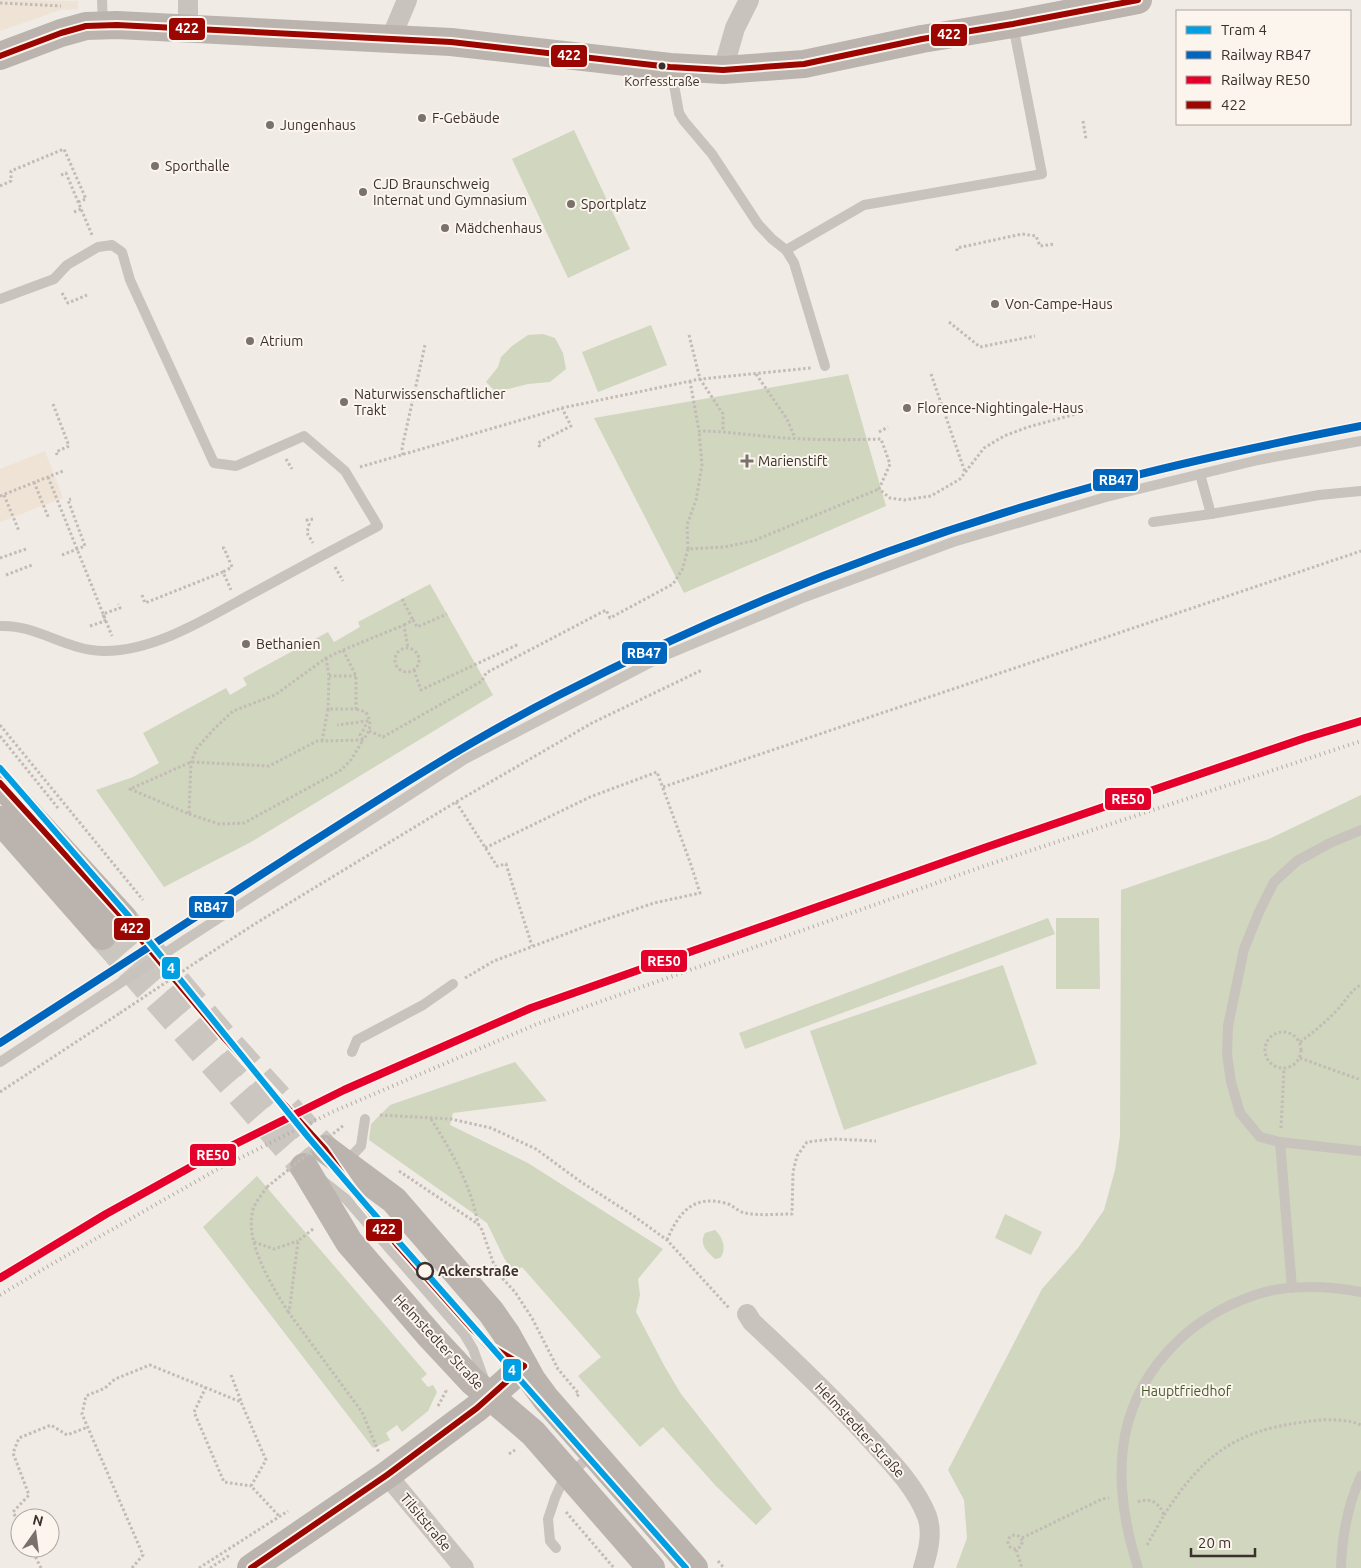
<svg xmlns="http://www.w3.org/2000/svg" width="1361" height="1568" font-family="Ubuntu,sans-serif">
	<style>
		.green { fill: #d1d6bf }
		.plaza { fill: #eee3d5 }
		.lines { fill: none; stroke-linecap: round; stroke-linejoin: round }
		.secondary-tunnel { stroke: #ccc6c0; stroke-width: 28; stroke-dasharray: 28 14; stroke-linecap: butt }
		.path { stroke: #c2bbb6; stroke-width: 3; stroke-dasharray: 2.5 2.5; stroke-linecap: butt }
		.lane { stroke: #c9c3be; stroke-width: 10 }
		.street { stroke: #c9c3be; stroke-width: 20 }
		.secondary { stroke: #bab3ae; stroke-width: 28 }
		.rail { stroke: #b1aca8; stroke-width: 4; stroke-dasharray: 1 4; stroke-linecap: butt }
		.path-bridge { stroke: #c2bbb6; stroke-width: 3; stroke-dasharray: 2.5 2.5; stroke-linecap: butt }
		.lane-bridge { stroke: #c9c3be; stroke-width: 10 }
		.bus-1-casing { stroke: #fbf5ee; stroke-width: 10 }
		.bus-1 { stroke: #9b0600; stroke-width: 6 }
		.rail-1-casing { stroke: #fbf5ee; stroke-width: 11 }
		.rail-2-casing { stroke: #fbf5ee; stroke-width: 11 }
		.rail-1 { stroke: #0065bd; stroke-width: 8 }
		.rail-2 { stroke: #e4002b; stroke-width: 8 }
		.tram-1-casing { stroke: #fbf5ee; stroke-width: 10 }
		.tram-1 { stroke: #009ee3; stroke-width: 6 }
		.bus-dot { fill: #3b302b; stroke: #fbf5ee; stroke-width: 2 }
		.poi-dot { fill: #7a716c; stroke: #fbf5ee; stroke-width: 2 }
		.stop-dot { fill: #fbf5ee; stroke: #3b302b; stroke-width: 2.5 }
		.labels { text-anchor: middle; stroke-width: 4; stroke-linejoin: round; paint-order: stroke }
		.bus-label { font-size: 13px; fill: #3b302b; stroke: #fbf5ee }
		.poi-label { font-size: 14px; fill: #3b302b; stroke: #fbf5ee; text-anchor: start }
		.stop-label { font-size: 14px; font-weight: bold; fill: #3b302b; stroke: #fbf5ee; text-anchor: start }
		.street-label { font-size: 14px; fill: #3b302b; stroke: #fbf5ee }
		.park-label { font-size: 14px; fill: #4a5a2e; stroke: #fbf5ee }
		.line-badge { stroke: #fbf5ee; stroke-width: 2 }
		.badge-label { font-size: 14px; text-anchor: middle; font-weight: bold; fill: #fff }
	</style>
	<rect width="100%" height="100%" fill="#f0ebe5"/>
	<g class="green">
		<polygon points="574,130 630,249 568,278 512,159"/>
		<polygon points="651,325 667,365 598,392 582,352"/>
		<polygon points="543,334 555,338 563,353 566,369 550,382 528,384 508,389 494,390 486,382 498,367 501,357 512,346 528,335"/>
		<polygon points="848,374 886,506 684,593 594,418"/>
		<polygon points="430,584 493,695 251,842 164,887 96,790 133,777 159,763 143,733 226,688 230,695 247,685 243,678 328,632 334,642 360,627 358,622"/>
		<polygon points="1361,795 1361,1568 956,1568 967,1538 964,1500 948,1470 1042,1289 1078,1248 1104,1210 1115,1170 1120,1136 1121,890 1269,839"/>
		<polygon points="1048,918 1055,934 745,1049 739,1033"/>
		<polygon points="1056,918 1099,918 1100,989 1056,989"/>
		<polygon points="1003,965 1037,1064 844,1130 810,1031"/>
		<polygon points="515,1062 547,1101 453,1113 450,1125 528,1163 663,1249 638,1279 640,1295 636,1312 665,1367 681,1394 772,1509 756,1525 716,1486 663,1427 640,1447 578,1376 601,1357 522,1267 514,1273 504,1258 487,1223 369,1140 371,1124 390,1105"/>
		<polygon points="257,1176 427,1374 421,1379 428,1387 433,1385 437,1392 428,1411 402,1432 397,1425 386,1433 390,1440 373,1448 203,1227"/>
		<polygon points="1005,1214 1042,1232 1031,1255 995,1238"/>
		<path d="M 715,1230 C 723,1237 727,1250 720,1258 L 715,1259 C 706,1251 699,1244 705,1233 Z"/>
	</g>
	<g class="plaza">
		<polygon points="0,0 78,1 78,9 60,10 0,31"/>
		<polygon points="45,451 63,498 0,522 0,469"/>
	</g>
	<g class="lines">
		<g class="secondary-tunnel">
			<polyline points="123,918 224,1038 325,1149"/>
			<polyline points="102,936 304,1167"/>
		</g>
		<g class="path">
			<polyline points="0,3 61,6"/>
			<polyline points="1083,121 1086,139"/>
			<polyline points="61,175 66,173 92,235"/>
			<polyline points="0,186 11,181 11,171 64,149 86,199 78,202"/>
			<polyline points="74,212 81,209"/>
			<polyline points="957,251 957,248 1022,234 1036,236 1040,246 1055,244"/>
			<polyline points="62,293 68,303 87,295"/>
			<polyline points="949,322 980,347 1035,336"/>
			<polyline points="689,335 700,379 723,414 723,431"/>
			<polyline points="756,374 787,419 795,438"/>
			<polyline points="931,374 965,472"/>
			<path d="M 690,381 L 699,431 C 727,431 755,436 784,438 C 816,440 849,440 881,439 L 890,464 L 879,489 L 890,498 L 904,500 L 931,496 L 960,479 L 984,448 L 1004,436 L 1028,427 L 1087,411"/>
			<polyline points="53,404 69,446 56,452 58,457"/>
			<polyline points="879,432 888,427"/>
			<polyline points="540,447 538,443 571,426 562,408"/>
			<polyline points="403,455 402,448 425,345"/>
			<polyline points="286,459 292,469"/>
			<polyline points="360,467 562,408 700,379 811,368"/>
			<polyline points="48,477 112,636"/>
			<polyline points="34,482 49,519"/>
			<polyline points="4,495 19,531"/>
			<polyline points="0,496 63,471"/>
			<polyline points="313,519 307,520 309,524 307,533 313,543"/>
			<polyline points="222,548 224,548 232,567 223,572"/>
			<polyline points="688,549 687,525 696,500 702,465 699,431"/>
			<polyline points="62,555 85,546 68,500 71,499"/>
			<polyline points="0,558 26,549"/>
			<polyline points="335,567 343,581"/>
			<polyline points="6,575 32,565"/>
			<polyline points="142,595 145,603 223,572 231,590"/>
			<polyline points="402,599 413,620"/>
			<polyline points="404,625 413,620 417,627 447,614"/>
			<polyline points="90,626 105,621 103,614 120,608 118,604"/>
			<circle cx="407" cy="660" r="12"/>
			<polyline points="343,650 404,625 408,648"/>
			<polyline points="326,658 329,676 328,709"/>
			<polyline points="414,670 421,690 519,644"/>
			<polyline points="329,676 356,676"/>
			<polyline points="0,725 143,900"/>
			<polyline points="369,731 383,737 482,681 486,673 606,610 610,618 673,584 682,570 688,549 724,547 753,541 879,489"/>
			<polyline points="0,736 58,808"/>
			<path d="M 322,741 L 328,709 L 356,709 L 356,676 L 343,650 L 326,658 L 275,695 L 233,711 L 214,729 L 197,748 L 191,762 L 189,814 L 130,789 L 191,762 L 269,766 L 317,741 L 322,741 L 363,740 C 371,730 372,723 366,712 L 356,709"/>
			<polyline points="663,787 1361,551"/>
			<polyline points="456,802 497,866 506,864 532,946"/>
			<polyline points="189,814 219,824 244,823 341,770 351,760 363,740 360,735 364,729 367,721 337,725"/>
			<polyline points="201,959 253,925 456,802 592,723 702,670"/>
			<polyline points="465,978 494,961 592,924 654,903 700,893 690,862 657,772 590,797 485,848"/>
			<circle cx="1283" cy="1050" r="18"/>
			<path d="M 1300,1042 C 1314,1032 1327,1021 1339,1008 C 1346,1000 1352,989 1361,985"/>
			<polyline points="1300,1058 1361,1080"/>
			<polyline points="0,1092 120,1013"/>
			<polyline points="380,1115 451,1119 491,1128 536,1149 581,1182 631,1214 667,1240 729,1308"/>
			<path d="M 431,1119 C 452,1152 471,1185 478,1224"/>
			<polyline points="1281,1128 1284,1069"/>
			<polyline points="399,1171 478,1224 482,1230 493,1262 503,1279 515,1292 532,1318 558,1369 579,1394 576,1397"/>
			<path d="M 267,1187 C 263,1193 257,1200 254,1207 C 242,1239 272,1286 289,1313"/>
			<polyline points="313,1229 298,1241 289,1313 362,1412 379,1453"/>
			<path d="M 667,1240 C 679,1212 693,1195 725,1203 C 732,1204 738,1212 745,1213 C 760,1216 777,1214 792,1214 L 793,1172 L 797,1156 L 807,1142 L 833,1139 L 876,1141"/>
			<polyline points="254,1242 274,1249 298,1241"/>
			<polyline points="231,1375 241,1401"/>
			<polyline points="206,1387 194,1412 224,1482 251,1486"/>
			<polyline points="438,1406 446,1391 445,1390"/>
			<polyline points="509,1454 515,1450"/>
			<path d="M 1138,1502 C 1151,1497 1159,1503 1164,1515 L 1147,1545"/>
			<polyline points="566,1512 614,1568"/>
			<path d="M 1164,1515 C 1202,1456 1234,1431 1304,1422 C 1322,1419 1344,1418 1361,1425"/>
			<polyline points="20,1525 13,1512 29,1495 13,1453 19,1438 51,1425 67,1435 88,1427"/>
			<circle cx="1015" cy="1542" r="7"/>
			<polyline points="1022,1538 1102,1499 1109,1498"/>
			<polyline points="31,1548 41,1568"/>
			<polyline points="1016,1550 1022,1568"/>
			<polyline points="718,1561 724,1568"/>
			<polyline points="132,1568 143,1555 82,1414 86,1396 105,1388 115,1379 150,1365 241,1402 266,1460 251,1486 279,1516"/>
			<polyline points="199,1568 288,1511"/>
			<polyline points="210,1568 230,1555"/>
		</g>
		<g class="lane">
			<polyline points="102,0 103,25"/>
			<polyline points="671,68 679,113 684,121 712,154 758,224 772,239 786,250 794,263 825,366"/>
			<polyline points="786,250 864,205 1042,174 1013,25"/>
			<path d="M 0,299 L 54,279 L 67,265 L 98,247 L 112,245 L 122,252 L 130,280 L 214,463 L 236,466 L 304,436 L 345,471 L 378,526 C 338,547 297,569 257,591 C 212,615 156,652 103,651 C 67,651 36,624 0,626"/>
			<polyline points="1200,474 1211,514 1319,495 1361,491"/>
			<polyline points="1153,522 1211,514"/>
			<polyline points="1361,830 1330,843 1297,861 1274,882 1259,912 1244,949 1228,1026 1227,1054 1231,1082 1240,1113 1260,1137 1280,1142 1361,1151"/>
			<polyline points="185,940 465,759 659,658 805,597 953,542 1106,497 1258,460 1361,441"/>
			<polyline points="352,1052 357,1040 423,1005 453,984"/>
			<polyline points="0,1062 105,993"/>
			<polyline points="1280,1142 1292,1288"/>
			<polyline points="345,1163 361,1146 365,1119"/>
			<polyline points="341,1172 360,1200 398,1246 472,1329 488,1344 510,1358"/>
			<polyline points="323,1181 346,1199 464,1334 473,1349 485,1382"/>
			<polyline points="556,1548 550,1541 548,1519 555,1498 562,1482 592,1454"/>
			<path d="M 1138,1568 C 1126,1530 1118,1488 1123,1448 C 1132,1374 1187,1318 1255,1295 C 1285,1284 1330,1286 1361,1292"/>
			<path d="M 1341,1568 C 1342,1536 1347,1506 1361,1476"/>
		</g>
		<g class="street">
			<polyline points="188,0 188,28"/>
			<polyline points="391,38 407,0"/>
			<polyline points="723,70 735,28 749,0"/>
			<path d="M 747,1314 L 752,1322 C 793,1360 833,1398 871,1440 C 892,1463 915,1486 927,1516 C 933,1533 928,1552 923,1568"/>
			<polyline points="387,1475 464,1568"/>
		</g>
		<g class="secondary">
			<polyline points="0,56 61,33 86,26 117,25 451,42 670,67 723,70 804,64 922,39 1013,24 1138,0"/>
			<polyline points="0,783 123,918"/>
			<polyline points="0,820 102,936"/>
			<polyline points="325,1149 394,1200 491,1312 507,1335 532,1380 546,1399 694,1568"/>
			<polyline points="304,1167 349,1242 431,1337 472,1381 533,1433 651,1568"/>
			<polyline points="251,1568 387,1475 477,1408 524,1366"/>
		</g>
		<polyline class="rail" points="0,1295 57,1261 216,1170 332,1112 537,1024 990,864 1361,741"/>
		<g class="path-bridge">
			<polyline points="120,1013 201,959"/>
			<polyline points="267,1187 344,1125"/>
		</g>
		<polyline class="lane-bridge" points="105,993 185,940"/>
		<defs>
			<g id="bus-1">
				<polyline points="0,56 61,33 86,26 117,25 451,42 670,67 723,70 804,64 922,39 1013,24 1138,0"/>
				<polyline points="0,783 123,918 224,1038 325,1149 360,1200 398,1246 472,1329 492,1347 524,1366"/>
				<polyline points="251,1568 387,1475 477,1408 524,1366"/>
			</g>
		</defs>
		<use href="#bus-1" class="bus-1-casing"/>
		<use href="#bus-1" class="bus-1"/>
		<defs>
			<path id="rail-1" d="M 0,1043 C 96,981 191,920 287,858 C 376,801 465,743 559,695 C 732,606 915,535 1102,484 C 1188,461 1274,443 1361,426"/>
			<polyline id="rail-2" points="0,1278 106,1214 207,1158 344,1090 531,1008 984,848 1305,738 1361,721"/>
		</defs>
		<use href="#rail-1" class="rail-1-casing"/>
		<use href="#rail-2" class="rail-2-casing"/>
		<use href="#rail-1" class="rail-1"/>
		<use href="#rail-2" class="rail-2"/>
		<defs>
			<polyline id="tram-1" points="0,768 127,914 308,1137 368,1207 686,1568"/>
		</defs>
		<use href="#tram-1" class="tram-1-casing"/>
		<use href="#tram-1" class="tram-1"/>
	</g>
	<circle class="bus-dot" cx="662" cy="66" r="4.5"/>
	<g class="poi-dot">
		<circle cx="422" cy="118" r="5"/>
		<circle cx="270" cy="125" r="5"/>
		<circle cx="155" cy="166" r="5"/>
		<circle cx="363" cy="192" r="5"/>
		<circle cx="571" cy="204" r="5"/>
		<circle cx="445" cy="228" r="5"/>
		<circle cx="995" cy="304" r="5"/>
		<circle cx="250" cy="341" r="5"/>
		<circle cx="344" cy="402" r="5"/>
		<circle cx="907" cy="408" r="5"/>
		<path d="M744.5 453.5h5v5h5v5h-5v5h-5v-5h-5v-5h5z"/>
		<circle cx="246" cy="644" r="5"/>
	</g>
	<circle class="stop-dot" cx="425" cy="1271" r="8"/>
	<g class="labels">
		<g class="bus-label">
			<text x="662" y="86">Korfesstraße</text>
		</g>
		<g class="poi-label">
			<text x="432" y="123">F-Gebäude</text>
			<text x="280" y="130">Jungenhaus</text>
			<text x="165" y="171">Sporthalle</text>
			<text x="373" y="189">CJD Braunschweig<tspan x="373" dy="16">Internat und Gymnasium</tspan></text>
			<text x="581" y="209">Sportplatz</text>
			<text x="455" y="233">Mädchenhaus</text>
			<text x="1005" y="309">Von-Campe-Haus</text>
			<text x="260" y="346">Atrium</text>
			<text x="354" y="399">Naturwissenschaftlicher<tspan x="354" dy="16">Trakt</tspan></text>
			<text x="917" y="413">Florence-Nightingale-Haus</text>
			<text x="758" y="466">Marienstift</text>
			<text x="256" y="649">Bethanien</text>
		</g>
		<g class="stop-label">
			<text x="438" y="1276">Ackerstraße</text>
		</g>
		<g class="street-label">
			<text transform="translate(439 1342) rotate(47)" y="5">Helmstedter Straße</text>
			<text transform="translate(860 1430) rotate(47)" y="5">Helmstedter Straße</text>
			<text transform="translate(426 1522) rotate(50)" y="5">Tilsitstraße</text>
		</g>
		<g class="park-label">
			<text x="1186" y="1396">Hauptfriedhof</text>
		</g>
	</g>
	<g class="line-badge">
		<rect x="168" y="17" width="38" height="24" rx="5" fill="#9b0600"/>
		<rect x="930" y="23" width="38" height="24" rx="5" fill="#9b0600"/>
		<rect x="550" y="44" width="38" height="24" rx="5" fill="#9b0600"/>
		<rect x="1092" y="468" width="47" height="24" rx="5" fill="#0065bd"/>
		<rect x="621" y="641" width="47" height="24" rx="5" fill="#0065bd"/>
		<rect x="1104" y="787" width="48" height="24" rx="5" fill="#e4002b"/>
		<rect x="188" y="895" width="47" height="24" rx="5" fill="#0065bd"/>
		<rect x="113" y="917" width="38" height="24" rx="5" fill="#9b0600"/>
		<rect x="640" y="949" width="48" height="24" rx="5" fill="#e4002b"/>
		<rect x="161" y="956" width="20" height="24" rx="5" fill="#009ee3"/>
		<rect x="189" y="1143" width="48" height="24" rx="5" fill="#e4002b"/>
		<rect x="365" y="1218" width="38" height="24" rx="5" fill="#9b0600"/>
		<rect x="502" y="1358" width="20" height="24" rx="5" fill="#009ee3"/>
	</g>
	<g class="badge-label">
		<text x="187" y="33">422</text>
		<text x="949" y="39">422</text>
		<text x="569" y="60">422</text>
		<text x="1116" y="485">RB47</text>
		<text x="644" y="658">RB47</text>
		<text x="1128" y="804">RE50</text>
		<text x="211" y="912">RB47</text>
		<text x="132" y="933">422</text>
		<text x="664" y="966">RE50</text>
		<text x="171" y="973">4</text>
		<text x="213" y="1160">RE50</text>
		<text x="384" y="1234">422</text>
		<text x="512" y="1375">4</text>
	</g>
	<rect x="1176" y="10" width="175" height="115" fill="#fbf5ee" stroke="#aea6a0"/>
	<rect x="1186" y="26" width="25" height="8" fill="#009ee3" stroke="#aea6a0"/>
	<text x="1221" y="35" font-size="15" fill="#3b302b">Tram 4</text>
	<rect x="1186" y="51" width="25" height="8" fill="#0065bd" stroke="#aea6a0"/>
	<text x="1221" y="60" font-size="15" fill="#3b302b">Railway RB47</text>
	<rect x="1186" y="76" width="25" height="8" fill="#e4002b" stroke="#aea6a0"/>
	<text x="1221" y="85" font-size="15" fill="#3b302b">Railway RE50</text>
	<rect x="1186" y="101" width="25" height="8" fill="#9b0600" stroke="#aea6a0"/>
	<text x="1221" y="110" font-size="15" fill="#3b302b">422</text>
	<g transform="translate(35 1533) rotate(14)"><circle r="24" fill="#fbf5ee" stroke="#aea6a0"/>
	<path d="M0-4L9 19L0 12L-9 19Z" fill="#7a716c"/>
	<text y="-8" font-size="14" font-weight="bold" text-anchor="middle" fill="#3b302b">N</text>
	</g>
	<path d="M1191 1548v8h64v-8" fill="none" stroke="#3b302b" stroke-width="2.5"/>
	<text x="1198" y="1548" font-size="15" fill="#3b302b" stroke="#fbf5ee" stroke-width="4" paint-order="stroke">20 m</text>
</svg>
